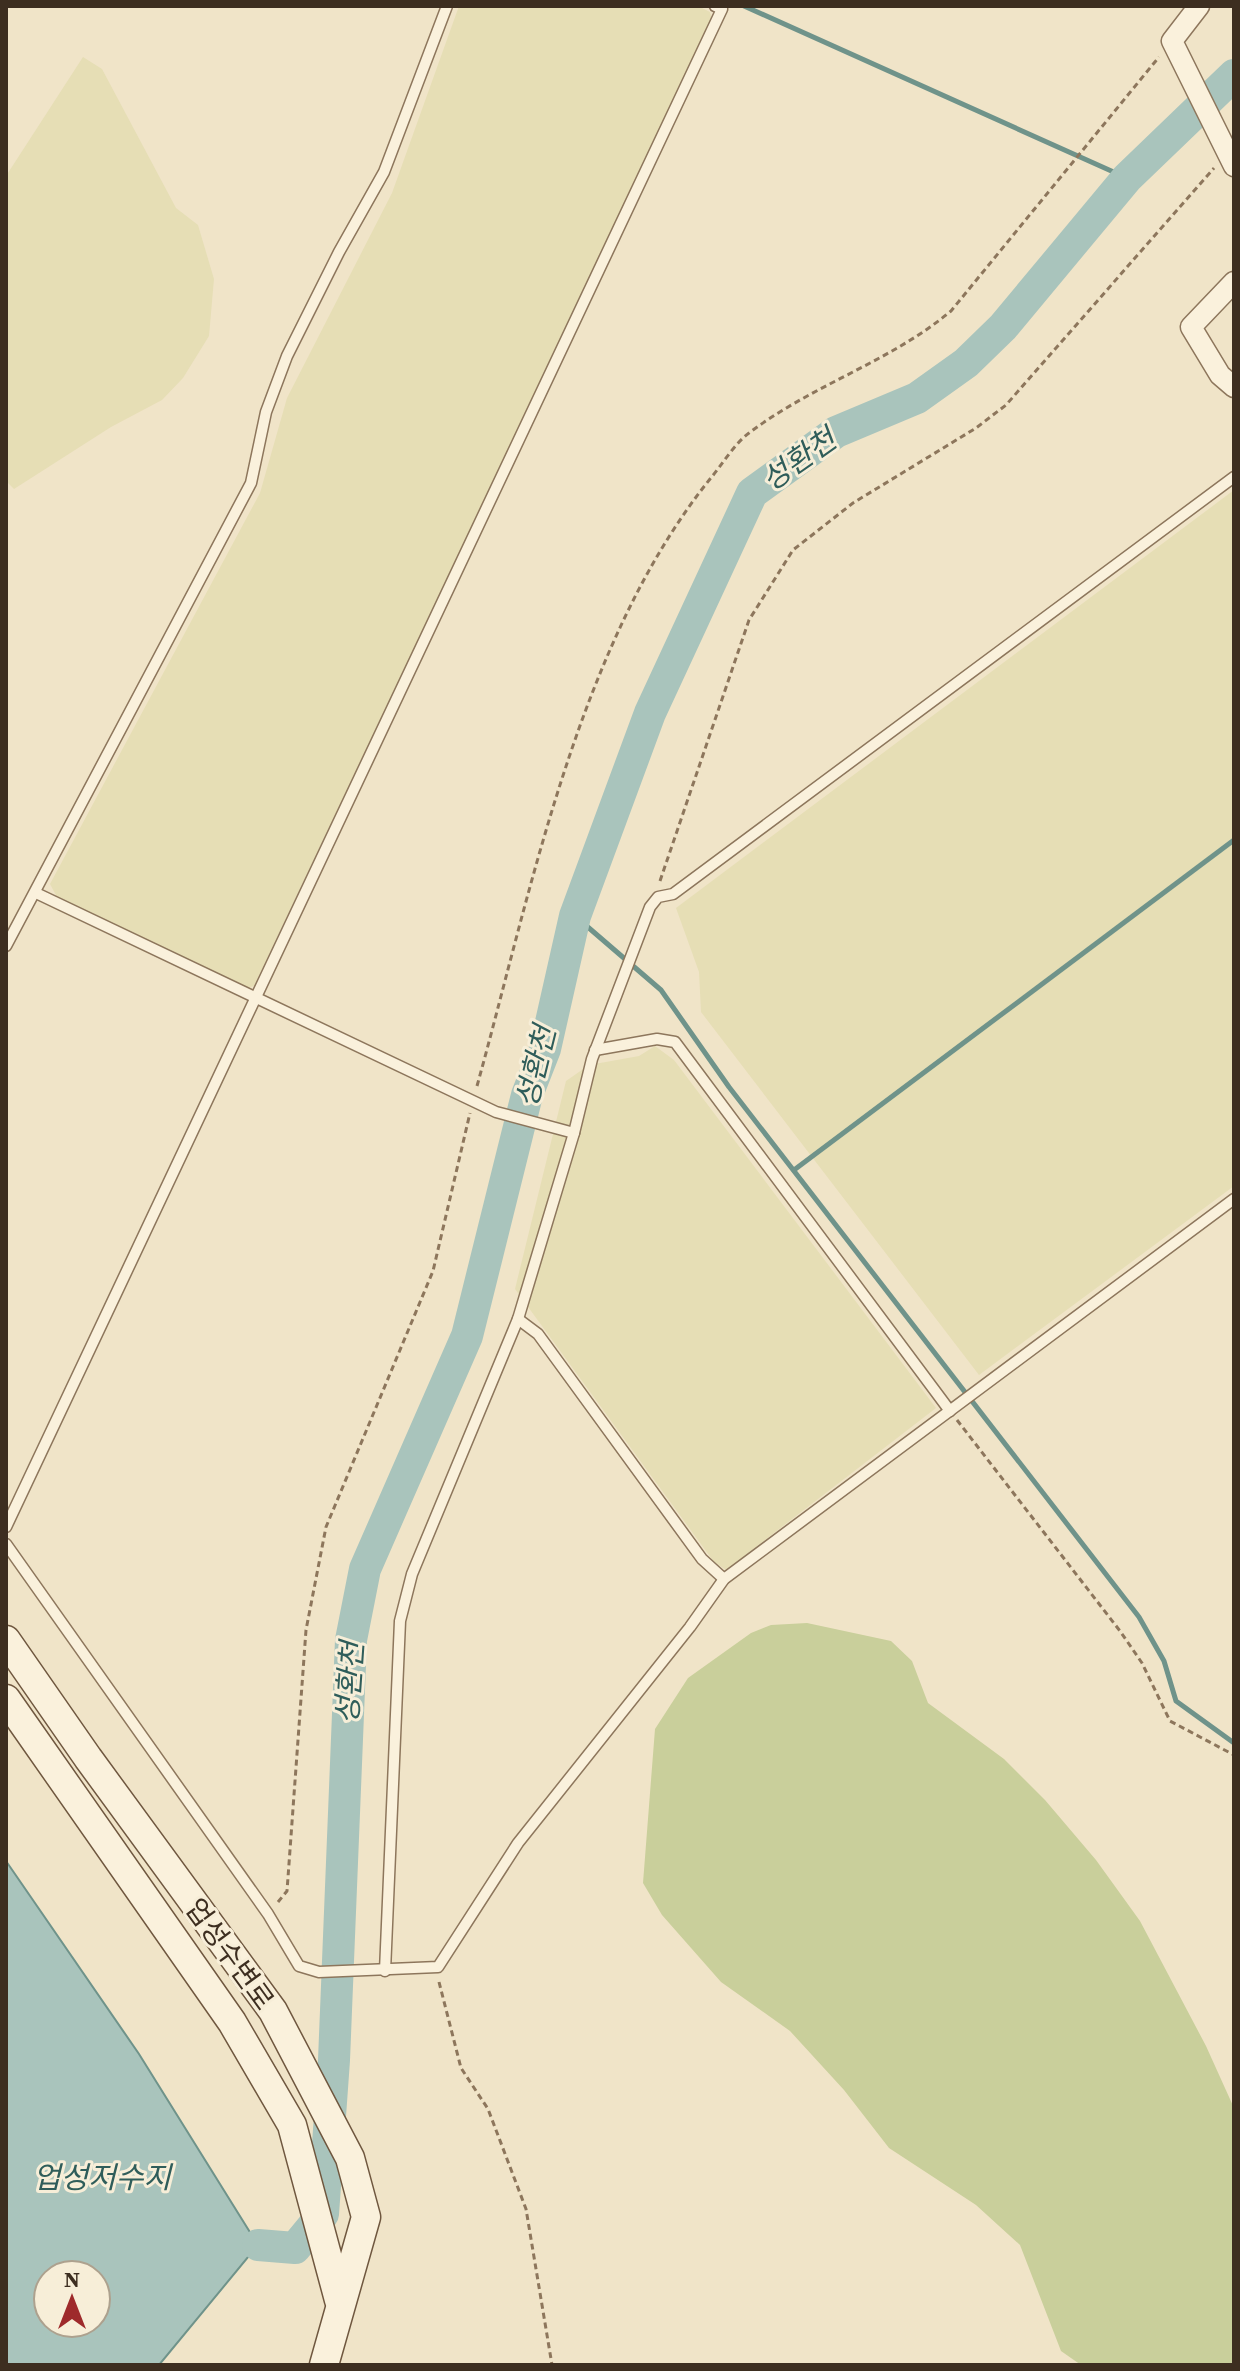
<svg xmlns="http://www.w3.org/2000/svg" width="1240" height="2371" font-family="'Source Serif 4','Noto Sans KR',serif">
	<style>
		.farmland { fill: #e6deb5 }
		.green { fill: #c9cf9b }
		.water { fill: #a9c4bc; stroke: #6f938a; stroke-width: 2; fill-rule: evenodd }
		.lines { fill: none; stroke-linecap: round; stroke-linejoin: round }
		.stream { stroke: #6f938a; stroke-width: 5 }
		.river { stroke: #a9c4bc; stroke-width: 32 }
		.service-casing { stroke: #8d765c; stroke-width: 13 }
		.minor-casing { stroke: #8d765c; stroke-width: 23 }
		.secondary-casing { stroke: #6f573f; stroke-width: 31 }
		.path { stroke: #8d765c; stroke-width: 3; stroke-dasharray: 6 4; stroke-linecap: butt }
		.service { stroke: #faf1dc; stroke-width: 10 }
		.minor { stroke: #faf1dc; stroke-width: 20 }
		.secondary { stroke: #faf1dc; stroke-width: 28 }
		.labels { text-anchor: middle; stroke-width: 6; stroke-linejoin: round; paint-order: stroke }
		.street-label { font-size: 28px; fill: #3d2e20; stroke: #f7eed8 }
		.water-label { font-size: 30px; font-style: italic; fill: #2f5d5a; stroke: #f7eed8 }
	</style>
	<rect width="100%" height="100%" fill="#f0e4c8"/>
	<g class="farmland">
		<polygon points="459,6 698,6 710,12 712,20 254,986 245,989 58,899 50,884 260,493 287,398 392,193"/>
		<polygon points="83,57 102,69 176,208 198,225 214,279 209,336 183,378 162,400 111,427 14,489 6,481 6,176"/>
		<polygon points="1234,490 1234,1186 979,1375 701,1012 699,972 676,908"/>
		<polygon points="655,1046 674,1060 936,1408 726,1570 714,1562 515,1289 566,1081 589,1065 639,1056"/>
	</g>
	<polygon class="green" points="807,1623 891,1641 912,1661 928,1703 1004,1759 1045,1800 1096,1860 1140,1921 1206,2046 1234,2108 1234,2365 1081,2365 1061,2351 1020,2245 976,2205 889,2148 844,2090 790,2031 721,1982 662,1915 643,1883 655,1729 688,1678 751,1633 771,1625"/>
	<path class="water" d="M 6,1861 L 139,2054 L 258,2245 L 159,2365 L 6,2365 ZM 48,2275 L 96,2275 L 96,2323 L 48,2323 Z"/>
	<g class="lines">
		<g class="stream">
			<polyline points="744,6 1127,178"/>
			<polyline points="575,916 661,990 729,1087 1139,1617 1164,1661 1176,1701 1234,1743"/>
			<polyline points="794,1170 1234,840"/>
		</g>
		<polyline class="river" points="258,2245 295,2248 323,2214 334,2060 351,1640 365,1569 467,1336 527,1095 545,1049 575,916 650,713 752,493 836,432 917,398 966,363 1003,327 1127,178 1234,75"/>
		<defs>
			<g id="service">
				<polyline points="36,893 496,1112 574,1133"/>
				<polyline points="6,946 251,483 266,412 287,356 339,252 384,172 447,6"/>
				<polyline points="595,1050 657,1039 675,1042 950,1411"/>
				<polyline points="518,1319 538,1334 702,1559 724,1579"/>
				<polyline points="6,1527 722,9 715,6"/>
				<polyline points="6,1544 268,1914 299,1966 319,1972 438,1967 518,1843 690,1627 724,1579 1234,1199"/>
				<polyline points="385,1971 400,1621 412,1574 518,1319 574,1133 592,1059 650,907 658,897 673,894 1234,477"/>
			</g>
			<g id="minor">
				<polyline points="1199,6 1172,41 1234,166"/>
				<polyline points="1234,282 1191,327 1220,375 1234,387"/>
			</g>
			<g id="secondary">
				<polyline points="6,1640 88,1758 273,2011 350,2158 366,2217 324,2365"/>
				<polyline points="6,1699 232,2022 292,2125 339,2300"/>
			</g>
		</defs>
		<use href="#service" class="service-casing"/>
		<use href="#minor" class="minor-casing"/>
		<use href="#secondary" class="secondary-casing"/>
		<g class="path">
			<polyline points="660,881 749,620 793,550 853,503 976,428 1006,405 1214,168"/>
			<path d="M 477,1086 C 532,888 579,642 710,479 C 722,465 734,444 749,433 C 812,385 890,362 951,311 L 1159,57"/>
			<polyline points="957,1420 1120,1631 1142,1663 1170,1721 1234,1755"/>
			<polyline points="278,1902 287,1891 306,1630 326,1527 433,1271 470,1113"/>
			<polyline points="439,1982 461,2068 488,2109 526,2209 552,2365"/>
		</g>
		<use href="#service" class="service"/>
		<use href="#minor" class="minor"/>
		<use href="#secondary" class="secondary"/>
	</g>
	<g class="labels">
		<g class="street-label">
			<text transform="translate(230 1954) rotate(54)" y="10">업성수변로</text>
		</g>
		<g class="water-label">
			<text transform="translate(799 460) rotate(-35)" y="10">성환천</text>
			<text transform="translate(536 1067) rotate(-76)" y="10">성환천</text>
			<text transform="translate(350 1683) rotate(-86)" y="10">성환천</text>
			<text x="102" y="2188">업성저수지</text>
		</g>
	</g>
	<rect width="1240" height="2371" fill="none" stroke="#3d2e20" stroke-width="16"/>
	<g transform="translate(72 2299)"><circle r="38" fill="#f7eed8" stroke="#ada18e" stroke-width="2"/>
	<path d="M0-6L14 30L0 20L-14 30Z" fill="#9e2a2b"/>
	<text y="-12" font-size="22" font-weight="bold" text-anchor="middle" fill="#3d2e20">N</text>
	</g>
</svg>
